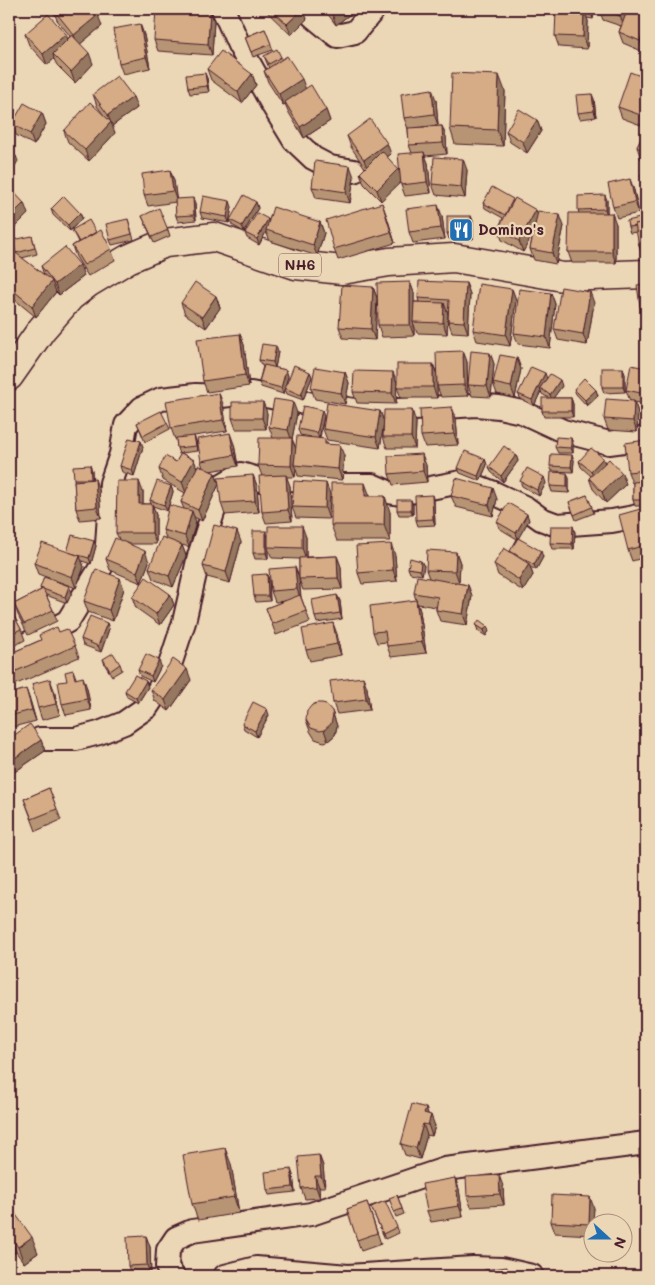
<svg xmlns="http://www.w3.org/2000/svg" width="655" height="1285" font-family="Mali,sans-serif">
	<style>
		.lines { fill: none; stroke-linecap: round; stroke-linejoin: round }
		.minor-casing { stroke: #4a1f2b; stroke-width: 26 }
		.highway-casing { stroke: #4a1f2b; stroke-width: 31 }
		.minor { stroke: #ebd6b5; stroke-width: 22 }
		.highway { stroke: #ebd6b5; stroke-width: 28 }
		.wall { fill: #b79473; stroke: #4a1f2b }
		.shaded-wall { fill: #95785e; stroke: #4a1f2b }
		.building { fill: #d5ac86; stroke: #4a1f2b }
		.labels { text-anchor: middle; stroke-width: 4.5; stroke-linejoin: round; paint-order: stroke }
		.shield { fill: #ebd6b5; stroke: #7a5654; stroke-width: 1 }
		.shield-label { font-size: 14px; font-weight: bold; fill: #4a1f2b }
		.poi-label { font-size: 15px; font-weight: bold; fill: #4a1f2b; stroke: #ebd6b5; text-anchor: start }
	</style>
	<rect width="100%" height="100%" fill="#ebd6b5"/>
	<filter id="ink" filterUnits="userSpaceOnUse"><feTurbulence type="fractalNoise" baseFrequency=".02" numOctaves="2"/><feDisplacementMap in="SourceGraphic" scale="10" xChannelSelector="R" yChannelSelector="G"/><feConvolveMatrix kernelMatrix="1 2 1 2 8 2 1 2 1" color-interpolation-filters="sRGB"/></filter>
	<g filter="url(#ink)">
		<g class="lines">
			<defs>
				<g id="minor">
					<polyline points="223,9 239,45 272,104 294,140 313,158 330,167 354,171"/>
					<polyline points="306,9 314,17 337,36 355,32 374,9"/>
					<polyline points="9,654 68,621 101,567 107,545 111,483 121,454 126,425 142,408 161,399 196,395 221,396 251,393 286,400 368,412 476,405 499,407 522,412 563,431 609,443 646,438"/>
					<polyline points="40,739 76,739 99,733 124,723 147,707 159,689 168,671 184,622 199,556 222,485 241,474 261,480 301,479 330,485 372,485 388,492 400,494 461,482 468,483 494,493 526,508 541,519 557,525 612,521 634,517 646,513"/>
					<polyline points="173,1276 167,1267 168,1250 176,1238 192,1231 311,1214 445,1169 646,1143"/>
					<polyline points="225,1276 256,1268 348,1276 473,1268 501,1269 532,1276"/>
				</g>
				<polyline id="highway" points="9,376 42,329 70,297 88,283 128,259 165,243 214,237 296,265 342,270 389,262 454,258 563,277 646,274"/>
			</defs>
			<use href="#minor" class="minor-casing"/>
			<use href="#highway" class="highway-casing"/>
			<use href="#minor" class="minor"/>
			<use href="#highway" class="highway"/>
		</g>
		<g class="wall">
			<polygon points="53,9 102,26 80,44 93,64 75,83 57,65 54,59 47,65 29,45 25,34 68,39 70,36 57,20"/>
			<polygon points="264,9 303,9 307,19 291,35"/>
			<polygon points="324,9 352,9 353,12 336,25"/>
			<polygon points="594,9 593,19 587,18 588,21 587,49 559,47 555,36 571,10"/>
			<polygon points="599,9 646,9 644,52 623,43 619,32 621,26 603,20"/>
			<polygon points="214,21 212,55 158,51 154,40"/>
			<polygon points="140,24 144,35 150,68 123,74 119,63"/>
			<polygon points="265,29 273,50 253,57 245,37"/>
			<polygon points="264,56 281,57 282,59 306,89 326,110 330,121 304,138 289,113 285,104 283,105 268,82 264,71 269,68"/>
			<polygon points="207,69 252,74 256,85 242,103 211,80"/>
			<polygon points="207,78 209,92 190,94 188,88"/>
			<polygon points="646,78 646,127 622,118 618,107"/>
			<polygon points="505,91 503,146 455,144 450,128"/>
			<polygon points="93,94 133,97 137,108 112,126 115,133 89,161 68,142 64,131 106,118 97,106"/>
			<polygon points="594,99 596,117 580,119 578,113"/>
			<polygon points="436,100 438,125 415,128 442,126 446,137 447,154 425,156 428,163 431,193 405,196 401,185 401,181 381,201 364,184 360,173 365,168 351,147 347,136 391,154 387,157 400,174 412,153 409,145 408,129 404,118"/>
			<polygon points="42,113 46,124 34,145 16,135 12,124"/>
			<polygon points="537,120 541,131 527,153 510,142 506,131"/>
			<polygon points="646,129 646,161 641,159 637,147"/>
			<polygon points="170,170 174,181 176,199 195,203 196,220 178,222 176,216 176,202 148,206 144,195"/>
			<polygon points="467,170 465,198 436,195 432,184"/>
			<polygon points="354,177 350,203 316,198 312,187"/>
			<polygon points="634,190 639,213 617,218 613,207"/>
			<polygon points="607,200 607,213 616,224 616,263 572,263 568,252 579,213 578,210"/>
			<polygon points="514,201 564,226 556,264 534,260 530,249 533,233 523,252 502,240 498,229 503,218 485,208 483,203"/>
			<polygon points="256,202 258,208 244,232 232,225 230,220"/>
			<polygon points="232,207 229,223 202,218 200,212"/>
			<polygon points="51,209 80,213 82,218 70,231 53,215"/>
			<polygon points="386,214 395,243 338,260 334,249"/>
			<polygon points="142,216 168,230 170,236 154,243"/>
			<polygon points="442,216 445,239 413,243 409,232"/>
			<polygon points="471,216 473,221 473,239 449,239 447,233"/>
			<polygon points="640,218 642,223 646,222 646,257 643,257 639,246 637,232 630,233 628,227"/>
			<polygon points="128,219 134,240 112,245 110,240"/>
			<polygon points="268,219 269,221 320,222 324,233 317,256 270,241 266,232 259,245 247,238 245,233"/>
			<polygon points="72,230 96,232 111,249 115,260 88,276 76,257 72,246 78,242"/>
			<polygon points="32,236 37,254 22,258 44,275 41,266 84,276 59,295 55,291 56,292 36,317 9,295 9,262"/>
			<polygon points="410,282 414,293 414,302 419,302 418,298 466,283 470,294 468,333 452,332 448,321 449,311 446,311 448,314 447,334 417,333 414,325 414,336 382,337 378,325"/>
			<polygon points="646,284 646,317 644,318 640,306"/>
			<polygon points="373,287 377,298 375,340 343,338 339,327"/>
			<polygon points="512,289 516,300 510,346 477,341 473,330"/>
			<polygon points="551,293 555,304 550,348 518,344 514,333"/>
			<polygon points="216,296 220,308 206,328 185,314 181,303"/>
			<polygon points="594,303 587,345 558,340 554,329"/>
			<polygon points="240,334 244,345 249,386 207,392 203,381"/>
			<polygon points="463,351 467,362 468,396 441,397 437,386 437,383 437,398 401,398 397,387 397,383 396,404 357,403 353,392 393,372 397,383 433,364 437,374"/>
			<polygon points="278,352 275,368 286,370 288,376 285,386 310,372 312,377 303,400 287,394 285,389 283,394 261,387 259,382 263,366 261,365 259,360"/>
			<polygon points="490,353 494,364 491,397 472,396 468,385"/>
			<polygon points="517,358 521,369 515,398 497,394 493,383"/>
			<polygon points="646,368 646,404 634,402 638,412 637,432 608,430 604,419 630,401 626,390"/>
			<polygon points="345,372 349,383 345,404 315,399 311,388"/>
			<polygon points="625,374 625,392 604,393 602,387"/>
			<polygon points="547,379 562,386 553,398 571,398 573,404 573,417 544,417 542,411 549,398 542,394 541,391 534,406 521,399 518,394"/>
			<polygon points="574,389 596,390 598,396 587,406 576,394"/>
			<polygon points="223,404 227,431 194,436 196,441 198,451 181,453 194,460 197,468 203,468 201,461 234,444 238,466 210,471 215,473 219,484 202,521 194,517 196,522 189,547 182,545 186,556 173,587 153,579 149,568 166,538 163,530 184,509 181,502 185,493 163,480 159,469 176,462 181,454 179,454 177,448 176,439 175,439 171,428"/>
			<polygon points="322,410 324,416 320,438 344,456 342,480 298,476 296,469 295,477 286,477 290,486 292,521 266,523 262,512 262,476 258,465 273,438 269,427 297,413 292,439 296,448 311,437 300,435 298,429"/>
			<polygon points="380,411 384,422 416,422 415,448 387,448 383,437 384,424 380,448 327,440 323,429"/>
			<polygon points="267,413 266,429 236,429 232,418"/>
			<polygon points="456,418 458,445 425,447 421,436"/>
			<polygon points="137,423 167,423 170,429 145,442"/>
			<polygon points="571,438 573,444 573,453 558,453 555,447"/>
			<polygon points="646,440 646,506 635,506 633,500 633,483 632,483 628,472"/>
			<polygon points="143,447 134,476 122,472 120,466"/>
			<polygon points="516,455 518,461 503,482 491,472 489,467"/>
			<polygon points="572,455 574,460 573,472 552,471 550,466"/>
			<polygon points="603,458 605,464 626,484 606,503 593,489 589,478 591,476 581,467 579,461"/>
			<polygon points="485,459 487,465 480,481 460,473 458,468"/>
			<polygon points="90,465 92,471 93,480 99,490 101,518 80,520 76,509 74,479"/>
			<polygon points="426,465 427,482 393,485 389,474"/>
			<polygon points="253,475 257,486 259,512 225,515 221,503"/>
			<polygon points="569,478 569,493 552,492 550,486"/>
			<polygon points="520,481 546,483 539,496 522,486"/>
			<polygon points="171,486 173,492 167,511 153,506 156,515 156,544 130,544 149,562 141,583 110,570 106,559 119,539 116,533 143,492 143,504 151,504 150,500"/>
			<polygon points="330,494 329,519 296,518 292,507"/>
			<polygon points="587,495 594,513 576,520 569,502"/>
			<polygon points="370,496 390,512 390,541 337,541 331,525"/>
			<polygon points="451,496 497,499 493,516 456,507"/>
			<polygon points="411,500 413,505 413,515 399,515 397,510"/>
			<polygon points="434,501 435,525 418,526 416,520"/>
			<polygon points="646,513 646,557 632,561 628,550"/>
			<polygon points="529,520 518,538 543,557 536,570 530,567 533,575 523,591 498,575 494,564 510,552 517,539 499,528 497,522"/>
			<polygon points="575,532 574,549 552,549 550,543"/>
			<polygon points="268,536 306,537 306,557 337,556 341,567 342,589 303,590 299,579 299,559 272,558 268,548 268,559 255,559 253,553"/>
			<polygon points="94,541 96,546 91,564 82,561 84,567 76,588 38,574 34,563 67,552"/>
			<polygon points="241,542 230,583 207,577 203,566"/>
			<polygon points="456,552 460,563 459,582 451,582 468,585 472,596 467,625 440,621 436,610 436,607 418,604 420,611 426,653 391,657 387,646 387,642 377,643 373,632 416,600 414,593 429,578 426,570"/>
			<polygon points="395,555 397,581 362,584 358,573"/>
			<polygon points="421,561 424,566 422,575 410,573 408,568"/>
			<polygon points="295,567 299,578 301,597 310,622 276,635 266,608 285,601 275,602 271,591"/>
			<polygon points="267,574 269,580 270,601 256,602 254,596"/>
			<polygon points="40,588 72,592 67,603 46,595 53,610 57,621 28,635 18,615 14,604 41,590"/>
			<polygon points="124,589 113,621 88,612 84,601"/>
			<polygon points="170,594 174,605 160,625 136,608 132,597"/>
			<polygon points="337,595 340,601 342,619 317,623 315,617"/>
			<polygon points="9,607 21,629 25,640 9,648"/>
			<polygon points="107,623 109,629 101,652 83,645 81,639"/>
			<polygon points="476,625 489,631 486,636 478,631"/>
			<polygon points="59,632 75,646 79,657 12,686 9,678 9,654"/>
			<polygon points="337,634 341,655 310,661 306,650"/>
			<polygon points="103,659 120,664 122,670 112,676 105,665"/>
			<polygon points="161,666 153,682 140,676 138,670"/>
			<polygon points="73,670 76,678 87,688 91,710 66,715 62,704 67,681"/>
			<polygon points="363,677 367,688 370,710 337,714 333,703"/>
			<polygon points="191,680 169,711 155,701 151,690"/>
			<polygon points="148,687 138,703 127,697 125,691"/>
			<polygon points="54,690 60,715 42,720 38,708"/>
			<polygon points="9,694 30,700 36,721 9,728"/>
			<polygon points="332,711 337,726 335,735 328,741 324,742 315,739 310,731 306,720"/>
			<polygon points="269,715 257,737 244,729 242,724"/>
			<polygon points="9,739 41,740 45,751 13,773 9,767"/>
			<polygon points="49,788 61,820 36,831 24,799"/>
			<polygon points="426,1108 428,1114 435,1126 432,1136 427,1135 420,1159 405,1155 401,1144"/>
			<polygon points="646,1149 646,1183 644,1183 640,1172"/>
			<polygon points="319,1155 323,1166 325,1187 319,1187 320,1198 305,1199 301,1188"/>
			<polygon points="231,1164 239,1213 198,1220 192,1204"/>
			<polygon points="293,1175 295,1192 269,1195 267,1190"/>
			<polygon points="455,1178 459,1189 463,1217 431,1222 427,1211"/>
			<polygon points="503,1186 504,1205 471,1207 467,1196"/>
			<polygon points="397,1195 404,1214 396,1217 394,1212"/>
			<polygon points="367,1202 381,1244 361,1251 347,1209"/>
			<polygon points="371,1207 397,1227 399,1233 385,1239"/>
			<polygon points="594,1208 592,1222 592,1235 555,1233 551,1222"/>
			<polygon points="9,1209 38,1253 24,1263 16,1252 9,1256"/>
			<polygon points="146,1236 150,1247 151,1275 147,1276 132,1276 128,1266"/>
		</g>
		<g class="shaded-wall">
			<polygon points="303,9 307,19 291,35 287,24"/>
			<polygon points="339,9 352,9 353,12 336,25 332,14"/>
			<polygon points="592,9 594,9 593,19 591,13"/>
			<polygon points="623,9 631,9 624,27 620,16"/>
			<polygon points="210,10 214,21 212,55 208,44"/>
			<polygon points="584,10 588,21 587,49 583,37"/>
			<polygon points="98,15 102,26 78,46 74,35"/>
			<polygon points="140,24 144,35 150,68 146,57"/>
			<polygon points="646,25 646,46 644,52 640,41"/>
			<polygon points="66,34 70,45 53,54 54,59 47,65 43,54"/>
			<polygon points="89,53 93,64 75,83 71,72"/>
			<polygon points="205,73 207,78 209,92 207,86"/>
			<polygon points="252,74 256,85 242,103 238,92"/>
			<polygon points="499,75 505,91 503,146 497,130"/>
			<polygon points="302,79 306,90 283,105 279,94"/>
			<polygon points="432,89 436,100 438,125 434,114"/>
			<polygon points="592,94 594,99 596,117 594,111"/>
			<polygon points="133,97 137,108 112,126 108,115"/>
			<polygon points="326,110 330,121 304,138 300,127"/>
			<polygon points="42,113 46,124 34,145 30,134"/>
			<polygon points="537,120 541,131 527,153 523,142"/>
			<polygon points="111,122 115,133 89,161 85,150"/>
			<polygon points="442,126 446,137 447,154 443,143"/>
			<polygon points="387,143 391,154 368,171 364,160"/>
			<polygon points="424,152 428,163 431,193 427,182"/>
			<polygon points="16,156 18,161 9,176 9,167"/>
			<polygon points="463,159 467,170 465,198 461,187"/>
			<polygon points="350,166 354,177 350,203 346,192"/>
			<polygon points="398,169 403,180 381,201 377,190"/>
			<polygon points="170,170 174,181 177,202 173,191"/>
			<polygon points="630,179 634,190 639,213 635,202"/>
			<polygon points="605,195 607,200 607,215 605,209"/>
			<polygon points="193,198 195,203 196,220 194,215"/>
			<polygon points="230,201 232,207 229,223 227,217"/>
			<polygon points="256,202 258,208 244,232 242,226"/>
			<polygon points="24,203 28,214 9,233 9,218"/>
			<polygon points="382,203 386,214 395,243 391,232"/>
			<polygon points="438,205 442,216 445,239 441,228"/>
			<polygon points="536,210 540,221 523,252 519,241"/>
			<polygon points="80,213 82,218 70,231 68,225"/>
			<polygon points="612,213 616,224 616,263 612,252"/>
			<polygon points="560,215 564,226 556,264 552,253"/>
			<polygon points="471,216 473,221 473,239 471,233"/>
			<polygon points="268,219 270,225 266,230 266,232 259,245 257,239"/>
			<polygon points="320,222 324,233 317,256 313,245"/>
			<polygon points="80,265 84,276 59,295 55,284"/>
			<polygon points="52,281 56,292 36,317 32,306"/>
			<polygon points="410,282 414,293 414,322 413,322 414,325 414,336 410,325"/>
			<polygon points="466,283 470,294 468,333 464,322"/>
			<polygon points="373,287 377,298 375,340 371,329"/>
			<polygon points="512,289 516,300 510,346 506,335"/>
			<polygon points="590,292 594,303 587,345 583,334"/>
			<polygon points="551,293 555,304 550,348 546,337"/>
			<polygon points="216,296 220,308 206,328 202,317"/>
			<polygon points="444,303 448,314 447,334 443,323"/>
			<polygon points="240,334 244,345 249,386 245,375"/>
			<polygon points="276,346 278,352 275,368 273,362"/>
			<polygon points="463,351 467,362 468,396 464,385"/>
			<polygon points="490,353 494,364 491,397 487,386"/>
			<polygon points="517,358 521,369 515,398 511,387"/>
			<polygon points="433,364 437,375 437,398 433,387"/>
			<polygon points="623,368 625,374 625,392 623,387"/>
			<polygon points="286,370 288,376 283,394 281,388"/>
			<polygon points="310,372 312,377 303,400 301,395"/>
			<polygon points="345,372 349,383 345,404 341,393"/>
			<polygon points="393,372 397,383 396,404 392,393"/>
			<polygon points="545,373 547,379 540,388 541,391 534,406 532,400"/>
			<polygon points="560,380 562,386 552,400 550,395"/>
			<polygon points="596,390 598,396 587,406 585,400"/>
			<polygon points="219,393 223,404 227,431 223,420"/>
			<polygon points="571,398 573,404 573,417 571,411"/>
			<polygon points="634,401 638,412 637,432 633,421"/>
			<polygon points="263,402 267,413 266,429 262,418"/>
			<polygon points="293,402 297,413 292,439 296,449 294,465 296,469 295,477 291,466 292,441 288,430"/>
			<polygon points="452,407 456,418 458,445 454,434"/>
			<polygon points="322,410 324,416 319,439 317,433"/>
			<polygon points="412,410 416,422 415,448 411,437"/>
			<polygon points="380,411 384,422 380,448 376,437"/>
			<polygon points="230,433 234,444 238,466 234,455"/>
			<polygon points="194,436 196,441 198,451 196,446"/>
			<polygon points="571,438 573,444 573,453 571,448"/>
			<polygon points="141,441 143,447 134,476 132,470"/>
			<polygon points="340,445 344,456 342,480 338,469"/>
			<polygon points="422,454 426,465 427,482 423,471"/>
			<polygon points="516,455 518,461 503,482 501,476"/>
			<polygon points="572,455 574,460 573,472 571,467"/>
			<polygon points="603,458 605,464 593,477 591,471"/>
			<polygon points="485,459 487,465 480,481 478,476"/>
			<polygon points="194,460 198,471 186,493 182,482"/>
			<polygon points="90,465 92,471 93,484 91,479"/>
			<polygon points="215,473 219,484 202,521 198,510"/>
			<polygon points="567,473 569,478 569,493 567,487"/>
			<polygon points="622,473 626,484 606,503 602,492"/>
			<polygon points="253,475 257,486 259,512 255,501"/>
			<polygon points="286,475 290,486 292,521 288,510"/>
			<polygon points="544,477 546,483 539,496 537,490"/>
			<polygon points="95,479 99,490 101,518 97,507"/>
			<polygon points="139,481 143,492 143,515 139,504"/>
			<polygon points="326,483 330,494 329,519 325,508"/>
			<polygon points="365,483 371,499 365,496"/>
			<polygon points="171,486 173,492 167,511 164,505"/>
			<polygon points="493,488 497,499 493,516 489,505"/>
			<polygon points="432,495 434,501 435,525 433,519"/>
			<polygon points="385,496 390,512 390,541 384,525"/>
			<polygon points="411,500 413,505 413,515 411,510"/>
			<polygon points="152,504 156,515 156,544 152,533"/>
			<polygon points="192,511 196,522 189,547 185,536"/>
			<polygon points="527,514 529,520 518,539 516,533"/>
			<polygon points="302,526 306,537 306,559 302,548"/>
			<polygon points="573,526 575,532 574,549 572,544"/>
			<polygon points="237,531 241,542 230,583 226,572"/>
			<polygon points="266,531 268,537 268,559 266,553"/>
			<polygon points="94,541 96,546 91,564 89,558"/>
			<polygon points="391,544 395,555 397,581 393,570"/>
			<polygon points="182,545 186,556 173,587 169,576"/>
			<polygon points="145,551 149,562 141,583 137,572"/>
			<polygon points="541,551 543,557 536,570 534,565"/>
			<polygon points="456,552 460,563 459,582 455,571"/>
			<polygon points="80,556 84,567 76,588 72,577"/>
			<polygon points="337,556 341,567 342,589 338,578"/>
			<polygon points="421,561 424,566 422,575 420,570"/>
			<polygon points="529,564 533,575 523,591 519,580"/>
			<polygon points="295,567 299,578 301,600 297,589"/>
			<polygon points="267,574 269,580 270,601 268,596"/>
			<polygon points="120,578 124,589 113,621 109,610"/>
			<polygon points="468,585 472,596 467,625 463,614"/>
			<polygon points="69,586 72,592 67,603 65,597"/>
			<polygon points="170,594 174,605 160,625 156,614"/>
			<polygon points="337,595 340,601 342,619 340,613"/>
			<polygon points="416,600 420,611 426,653 422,642"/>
			<polygon points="107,623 109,629 101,652 98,646"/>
			<polygon points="333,623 337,634 341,655 337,644"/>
			<polygon points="487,626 489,631 486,636 484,630"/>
			<polygon points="159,660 161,666 153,682 151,676"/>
			<polygon points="187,669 191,680 169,711 165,700"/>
			<polygon points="83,677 87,688 91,710 87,699"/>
			<polygon points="363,677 367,688 370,710 366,699"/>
			<polygon points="50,679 54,690 60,715 56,704"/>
			<polygon points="146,681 148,687 138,703 136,698"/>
			<polygon points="26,689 30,700 36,721 32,710"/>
			<polygon points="267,709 269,715 257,737 255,731"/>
			<polygon points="332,711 337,726 335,735 328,741 324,730"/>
			<polygon points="41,740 45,751 13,773 9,762"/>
			<polygon points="426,1108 430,1119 431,1115 435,1126 432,1136 424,1113"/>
			<polygon points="423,1124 427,1135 420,1159 416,1148"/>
			<polygon points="225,1148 231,1164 239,1213 234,1197"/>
			<polygon points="319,1155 323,1166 325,1187 321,1176"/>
			<polygon points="291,1169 293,1175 295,1192 293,1187"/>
			<polygon points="499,1175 503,1186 504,1205 500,1194"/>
			<polygon points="315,1176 319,1187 320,1198 316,1187"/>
			<polygon points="455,1178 459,1189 463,1217 459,1206"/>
			<polygon points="590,1197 594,1208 593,1222 592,1222 592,1235 589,1224"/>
			<polygon points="622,1235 623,1238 623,1250 622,1247"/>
			<polygon points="9,1236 10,1236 16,1252 9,1256"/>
			<polygon points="146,1236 150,1247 151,1276 147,1265"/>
			<polygon points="32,1237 38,1253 24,1263 18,1247"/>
		</g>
		<g class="building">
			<polygon points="53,9 93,9 98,15 74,35"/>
			<polygon points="156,9 190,9 210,10 208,44 154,40"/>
			<polygon points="271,9 303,9 287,24"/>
			<polygon points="328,9 339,9 332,14"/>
			<polygon points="556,9 584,10 583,37 555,36"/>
			<polygon points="571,9 592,9 591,13 585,12 584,10 571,10"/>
			<polygon points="599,9 623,9 620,16"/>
			<polygon points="628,9 646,9 646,25 640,41 619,32"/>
			<polygon points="48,14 66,34 43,54 25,34"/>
			<polygon points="140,24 146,57 119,63 113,29"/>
			<polygon points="265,29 271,44 251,52 245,37"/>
			<polygon points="72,35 89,53 71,72 53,54"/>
			<polygon points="277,49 281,57 269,64 264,56"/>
			<polygon points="221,51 252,74 238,92 207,69"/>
			<polygon points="287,56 302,79 279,94 264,71"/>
			<polygon points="630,72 646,78 646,117 618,107"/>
			<polygon points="205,73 207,86 188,88 186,75"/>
			<polygon points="452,73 499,75 497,130 450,128"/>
			<polygon points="117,76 133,97 108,115 93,94"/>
			<polygon points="311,85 326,110 300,127 285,102"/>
			<polygon points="432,89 434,114 404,118 401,94"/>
			<polygon points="592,94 594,111 578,113 576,95"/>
			<polygon points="90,102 111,122 85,150 64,131"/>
			<polygon points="24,103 42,113 30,134 12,124"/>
			<polygon points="519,109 537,120 523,142 506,131"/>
			<polygon points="370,119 387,143 364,160 347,136"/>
			<polygon points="442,126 443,143 409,145 408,128"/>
			<polygon points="646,129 646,152 637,147"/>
			<polygon points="9,151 16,156 9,167"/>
			<polygon points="382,151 398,169 377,190 360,173"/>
			<polygon points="424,152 427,182 401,185 398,154"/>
			<polygon points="434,157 463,159 461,187 432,184"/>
			<polygon points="315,161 350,166 346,192 312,187"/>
			<polygon points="170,170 173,191 144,195 142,174"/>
			<polygon points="646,173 646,212 645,212 641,174"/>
			<polygon points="630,179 635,202 613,207 608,184"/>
			<polygon points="9,187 24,203 9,218"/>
			<polygon points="492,187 513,199 505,215 483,203"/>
			<polygon points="244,195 256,202 242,226 230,220"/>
			<polygon points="605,195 605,209 578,210 578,196"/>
			<polygon points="64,196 80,213 68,225 51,209"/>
			<polygon points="203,196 230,201 227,217 200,212"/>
			<polygon points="193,198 194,215 176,216 175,199"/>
			<polygon points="515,198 536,210 519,241 498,229"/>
			<polygon points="382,203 391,232 334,249 326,220"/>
			<polygon points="438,205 441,228 409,232 406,209"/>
			<polygon points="273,207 320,222 313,245 266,230"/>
			<polygon points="159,208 168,230 152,237 142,216"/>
			<polygon points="538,211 560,215 552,253 530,249"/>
			<polygon points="257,213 268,219 257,239 245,233"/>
			<polygon points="569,213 612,213 612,252 568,252"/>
			<rect x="447" y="216" width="24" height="17"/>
			<polygon points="640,218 641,223 635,224 636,226 628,227 627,221"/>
			<polygon points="128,219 132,234 110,240 106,224"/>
			<polygon points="89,220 96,232 79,242 72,230"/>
			<polygon points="646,222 646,245 639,246 635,224"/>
			<polygon points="101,230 111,249 84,265 72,246"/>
			<polygon points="32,236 35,248 16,253 13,240"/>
			<polygon points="65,247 80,265 55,284 41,266"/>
			<polygon points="16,253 52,281 32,306 9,287 9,262"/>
			<polygon points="419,281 466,283 464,322 448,321 449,300 418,298"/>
			<polygon points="195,282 216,296 202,317 181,303"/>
			<polygon points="410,282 410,325 378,325 377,283"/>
			<polygon points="479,284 512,289 506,335 473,330"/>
			<polygon points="646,284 646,306 640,306 637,285"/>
			<polygon points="342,285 373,287 371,329 339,327"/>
			<polygon points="561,287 590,292 583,334 554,329"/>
			<polygon points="519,289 551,293 546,337 514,333"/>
			<polygon points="414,302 444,303 443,323 413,322"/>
			<polygon points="240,334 245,375 203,381 197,339"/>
			<polygon points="262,344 276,346 273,362 259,360"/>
			<polygon points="463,351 464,385 437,386 436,352"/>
			<polygon points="471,351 490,353 487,386 468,385"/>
			<polygon points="500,355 517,358 511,387 493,383"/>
			<rect x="397" y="364" width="36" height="23"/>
			<polygon points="264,365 286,370 281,388 259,382"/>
			<polygon points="294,365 310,372 301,395 285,388"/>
			<polygon points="631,365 646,368 646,394 626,390"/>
			<polygon points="315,367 345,372 341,393 311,388"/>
			<polygon points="531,367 545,373 532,400 518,394"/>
			<rect x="602" y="368" width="21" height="19"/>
			<polygon points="354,371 393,372 392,393 353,392"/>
			<polygon points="550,374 560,380 550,395 540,388"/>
			<polygon points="584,378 596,390 585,400 574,389"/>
			<polygon points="219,393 223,420 171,428 166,401"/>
			<rect x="542" y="398" width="29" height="13"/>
			<polygon points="274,399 293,402 288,430 269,427"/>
			<polygon points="606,399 634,401 633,421 604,419"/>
			<polygon points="232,402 263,402 262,418 232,418"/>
			<polygon points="327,403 380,411 376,437 323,429"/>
			<polygon points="303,406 322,410 317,433 298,429"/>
			<polygon points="452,407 454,434 421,436 420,409"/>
			<polygon points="384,410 412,410 411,437 383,437"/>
			<polygon points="161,411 167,423 143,436 137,423"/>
			<polygon points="230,433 234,455 201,461 197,439"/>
			<polygon points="194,436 196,446 177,448 176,438"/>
			<polygon points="297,436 325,439 325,444 340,445 338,469 294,465"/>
			<polygon points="556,437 571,438 571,448 555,447"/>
			<polygon points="129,438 141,441 132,470 120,466"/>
			<polygon points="259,438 292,438 291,466 258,465"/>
			<polygon points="646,440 646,470 628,472 625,443"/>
			<polygon points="504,446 516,455 501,476 489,467"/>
			<polygon points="591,448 603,458 591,471 579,461"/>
			<polygon points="465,451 485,459 478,476 458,468"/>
			<polygon points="181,453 194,460 182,482 159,469 165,456 176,462"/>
			<polygon points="422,454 423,471 389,474 388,456"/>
			<polygon points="551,454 572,455 571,467 550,466"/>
			<polygon points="609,459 622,473 602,492 589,478"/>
			<polygon points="90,465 91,479 74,479 73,466"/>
			<polygon points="198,465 215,473 198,510 181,502"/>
			<polygon points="527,468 544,477 537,490 520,481"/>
			<polygon points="551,472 567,473 567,487 550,486"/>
			<polygon points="253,475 255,501 221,503 218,478"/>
			<polygon points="286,475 288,510 262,512 259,476"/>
			<polygon points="456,478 493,488 489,505 451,496"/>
			<polygon points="95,479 97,507 76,509 74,481"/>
			<polygon points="117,481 139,481 139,504 152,504 152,533 116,533"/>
			<polygon points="157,481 171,486 164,505 150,500"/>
			<polygon points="294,481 326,483 325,508 292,507"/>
			<polygon points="646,481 646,500 633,500 633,482"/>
			<polygon points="331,483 365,483 365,496 385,496 384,525 331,525"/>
			<polygon points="432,495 433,519 416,520 415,496"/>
			<polygon points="587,495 592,507 574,515 569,502"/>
			<rect x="397" y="500" width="14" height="10"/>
			<polygon points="508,503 527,514 516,533 497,522"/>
			<polygon points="169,505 192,511 185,536 163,530"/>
			<polygon points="644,508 646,515 646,545 628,550 619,515"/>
			<polygon points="214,525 237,531 226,572 203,566"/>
			<polygon points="268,526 302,526 302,548 268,547"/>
			<polygon points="551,526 573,526 572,544 550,543"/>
			<rect x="253" y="531" width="13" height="22"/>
			<polygon points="72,535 94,541 89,558 67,552"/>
			<polygon points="162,537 182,545 169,576 149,568"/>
			<polygon points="115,538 145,551 137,572 106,559"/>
			<polygon points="518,538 541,551 534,565 510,551"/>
			<polygon points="42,543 80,556 72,577 34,563"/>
			<polygon points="391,544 393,570 358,573 356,546"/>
			<polygon points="504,548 529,564 519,580 494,564"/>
			<polygon points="427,550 456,552 455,571 426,570"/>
			<polygon points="337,556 338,578 299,579 299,558"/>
			<polygon points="410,558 421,561 420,570 408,568"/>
			<polygon points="295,567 297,589 271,591 269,569"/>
			<polygon points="96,569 120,578 109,610 84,601"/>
			<polygon points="267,574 268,596 254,596 252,575"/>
			<polygon points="417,576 468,585 463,614 436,610 438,597 414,593"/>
			<polygon points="44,577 69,586 65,597 40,588"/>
			<polygon points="146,577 170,594 156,614 132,597"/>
			<polygon points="43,589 53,610 24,624 14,604"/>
			<polygon points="300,595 306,611 272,624 266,608"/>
			<polygon points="337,595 340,613 315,617 312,600"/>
			<polygon points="416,600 422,642 387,646 385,631 373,632 370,606"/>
			<polygon points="9,607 21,629 9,635"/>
			<polygon points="90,616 107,623 98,646 81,639"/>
			<polygon points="479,620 487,626 484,630 476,625"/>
			<polygon points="333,623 337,644 306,650 302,629"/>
			<polygon points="57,627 59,632 67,629 75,646 9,674 9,654 41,640 39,635"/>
			<polygon points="113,653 120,664 110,671 103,659"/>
			<polygon points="146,654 159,660 151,676 138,670"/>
			<polygon points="173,659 187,669 165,700 151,690"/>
			<polygon points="73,670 75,679 83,677 87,699 62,704 58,682 67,681 65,672"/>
			<polygon points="135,675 146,681 136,698 125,691"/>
			<polygon points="363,677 366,699 333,703 330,681"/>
			<polygon points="50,679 56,704 38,708 32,684"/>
			<polygon points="26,689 32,710 9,716 9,694"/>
			<polygon points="253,702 267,709 255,731 242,724"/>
			<polygon points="317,703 322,703 326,704 332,711 333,715 331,724 324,730 320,731 311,728 306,720 307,711 312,705"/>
			<polygon points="30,724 41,740 9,762 9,739"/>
			<polygon points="49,788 57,809 32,819 24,799"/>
			<polygon points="412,1104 426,1108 424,1113 431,1115 428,1125 423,1124 416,1148 401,1144"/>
			<polygon points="225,1148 234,1197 192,1204 183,1155"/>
			<polygon points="639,1149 646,1149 646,1172 640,1172"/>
			<polygon points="319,1155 321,1176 315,1176 316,1187 301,1188 298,1157"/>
			<polygon points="291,1169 293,1187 267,1190 265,1172"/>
			<polygon points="499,1175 500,1194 467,1196 466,1177"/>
			<polygon points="455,1178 459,1206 427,1211 422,1184"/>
			<polygon points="397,1195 402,1209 394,1212 389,1198"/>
			<polygon points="552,1195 590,1197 589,1224 551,1222"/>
			<polygon points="385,1201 397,1227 383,1234 371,1207"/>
			<polygon points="367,1202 377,1233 357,1240 347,1209"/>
			<polygon points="11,1208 32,1237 18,1247 10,1236 9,1236 9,1209"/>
			<polygon points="146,1236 147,1265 128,1266 127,1237"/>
			<polygon points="507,1267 508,1276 485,1276 484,1270"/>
			<polygon points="264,1272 264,1276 238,1276 238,1275"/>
			<polygon points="155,1274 156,1276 145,1276"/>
		</g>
	</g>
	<defs>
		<symbol id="restaurant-square" viewBox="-11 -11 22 22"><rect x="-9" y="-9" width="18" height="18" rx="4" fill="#1f6fb2" stroke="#ebd6b5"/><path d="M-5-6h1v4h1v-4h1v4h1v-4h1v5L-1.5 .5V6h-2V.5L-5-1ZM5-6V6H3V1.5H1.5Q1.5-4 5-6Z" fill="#fff"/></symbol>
	</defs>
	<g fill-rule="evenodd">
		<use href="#restaurant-square" x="447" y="216" width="28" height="28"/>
	</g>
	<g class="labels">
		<rect class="shield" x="279" y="253.5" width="42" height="23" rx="4"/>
		<g class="shield-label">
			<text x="300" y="270">NH6</text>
		</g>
		<g class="poi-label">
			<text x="478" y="235">Domino's</text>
		</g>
	</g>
	<rect width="655" height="1285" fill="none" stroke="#ebd6b5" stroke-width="30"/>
	<rect x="15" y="15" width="625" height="1255" fill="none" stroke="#4a1f2b" stroke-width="2" filter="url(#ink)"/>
	<g transform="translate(608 1238) rotate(111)"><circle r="24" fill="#ebd6b5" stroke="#ab8d7e"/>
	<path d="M0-4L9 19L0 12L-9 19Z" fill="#1f6fb2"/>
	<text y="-8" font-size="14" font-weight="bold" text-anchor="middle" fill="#4a1f2b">N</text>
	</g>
</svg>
